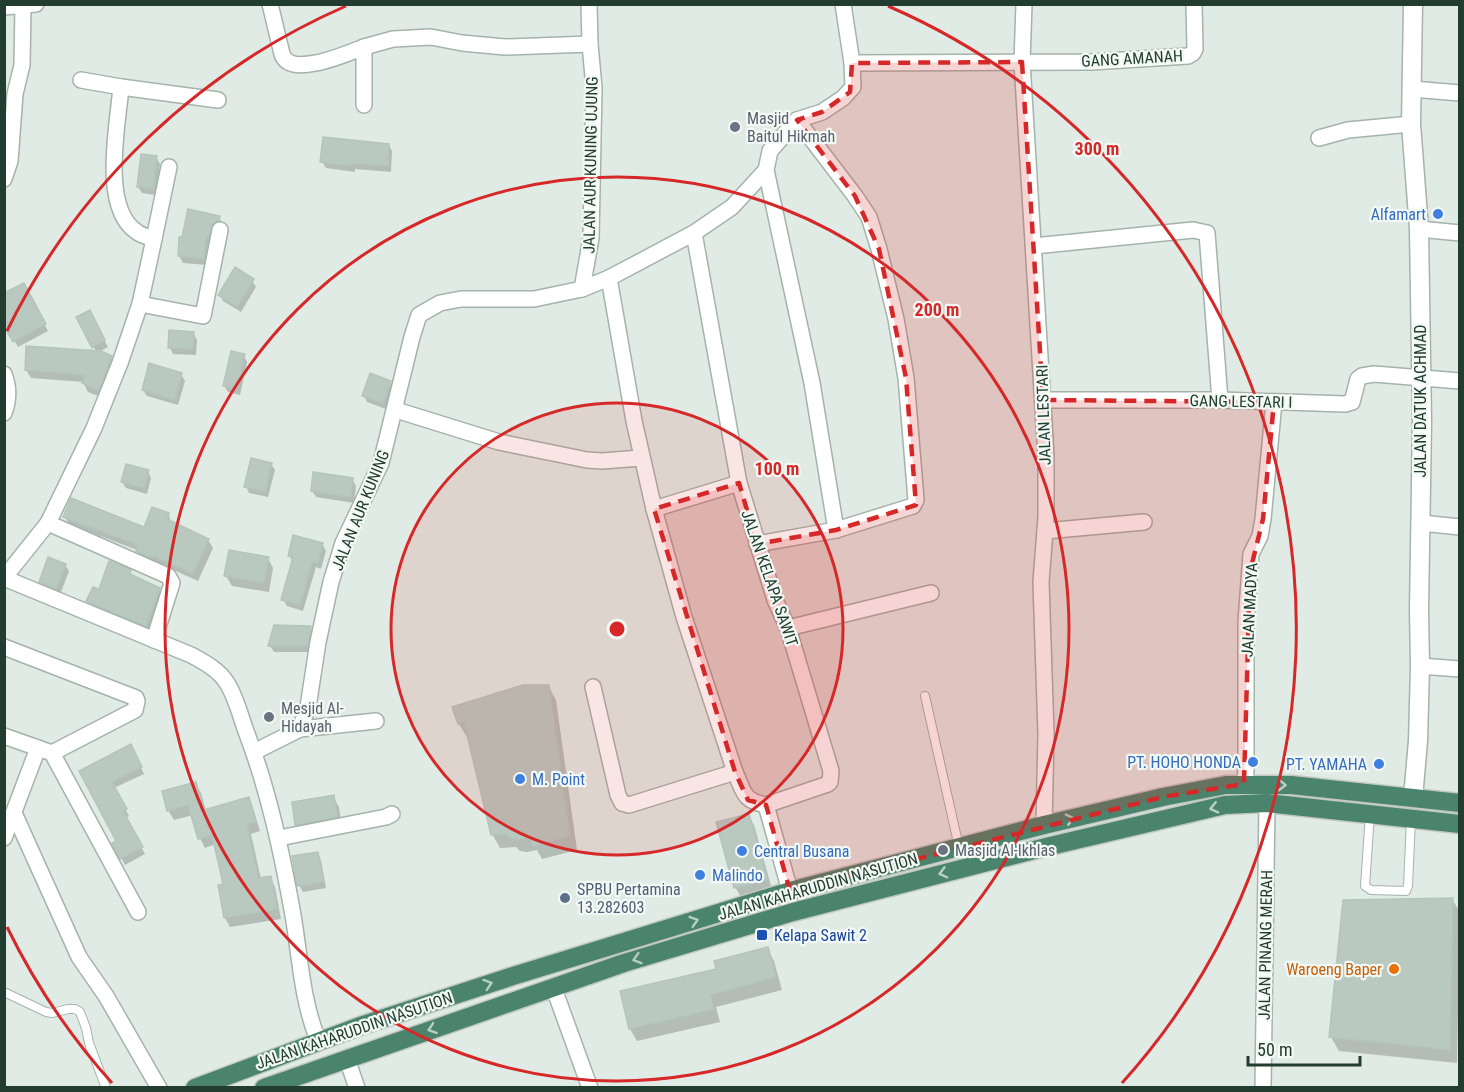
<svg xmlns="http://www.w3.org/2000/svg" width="1464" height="1092" font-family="'Roboto Condensed',sans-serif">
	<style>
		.shadow { fill: #0003 }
		.building { fill: #b9c9c0; stroke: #b4c5bb; stroke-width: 1.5 }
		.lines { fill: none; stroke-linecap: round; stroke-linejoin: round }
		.service-casing { stroke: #a4b3ab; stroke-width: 10 }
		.minor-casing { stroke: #a4b3ab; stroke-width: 18 }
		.tertiary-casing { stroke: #a4b3ab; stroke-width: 21 }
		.trunk-casing { stroke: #c1c8c5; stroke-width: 21 }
		.service { stroke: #fff; stroke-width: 8 }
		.minor { stroke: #fff; stroke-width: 15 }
		.tertiary { stroke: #fff; stroke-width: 18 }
		.trunk { stroke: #4a846c; stroke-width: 18 }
		.oneway { stroke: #b7cfc4 }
		.marked { fill: #d62828; fill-opacity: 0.2; stroke: #d62828; stroke-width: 4.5; stroke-dasharray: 12 8; stroke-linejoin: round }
		.ring { fill: none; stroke: #d62828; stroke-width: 3 }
		.worship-dot { fill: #6b7280; stroke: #f2f8f4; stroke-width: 2 }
		.shop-dot { fill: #3f7fe0; stroke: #f2f8f4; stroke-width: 2 }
		.service-dot { fill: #5c6f8a; stroke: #f2f8f4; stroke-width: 2 }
		.transit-dot { fill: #1a4fb4; stroke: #f2f8f4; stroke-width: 2 }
		.food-dot { fill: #e8710a; stroke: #f2f8f4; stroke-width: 2 }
		.labels { text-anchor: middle; stroke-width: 4.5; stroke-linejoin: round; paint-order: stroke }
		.street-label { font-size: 16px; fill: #223c30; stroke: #f2f8f4 }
		.worship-label { font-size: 16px; fill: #5b616d; stroke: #f2f8f4; text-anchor: start }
		.shop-label { font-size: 16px; fill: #366cbe; stroke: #f2f8f4; text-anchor: end }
		.service-label { font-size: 16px; fill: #4e5e75; stroke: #f2f8f4; text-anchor: start }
		.transit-label { font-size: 16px; fill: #164399; stroke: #f2f8f4; text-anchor: start }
		.food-label { font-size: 16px; fill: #c56008; stroke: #f2f8f4; text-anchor: end }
		.centre { fill: #d62828; stroke: #f2f8f4; stroke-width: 3 }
		.ring-label { font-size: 18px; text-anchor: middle; font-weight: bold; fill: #d62828; stroke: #f2f8f4; stroke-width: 4.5; stroke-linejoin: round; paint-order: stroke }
	</style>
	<rect width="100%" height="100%" fill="#e1ebe5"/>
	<g class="shadow">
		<polygon points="389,145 392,151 391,172 355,169 355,172 326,168 322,162"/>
		<polygon points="156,157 160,164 156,195 142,193 138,187"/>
		<polygon points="219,218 223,224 212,243 209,243 207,265 183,263 179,256 181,238"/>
		<polygon points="252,280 256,287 241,312 223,301 220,295"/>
		<polygon points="23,285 48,331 18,347 4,322"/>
		<polygon points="89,312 108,347 99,352 111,357 116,366 103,398 88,392 83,382 31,378 26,370 97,353 78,318"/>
		<polygon points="193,333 197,340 196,355 173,354 170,348"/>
		<polygon points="244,356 247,362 240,395 228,392 224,386"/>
		<polygon points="181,374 185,381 178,405 147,396 143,390"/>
		<polygon points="389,382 393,388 386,409 367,402 364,395"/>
		<polygon points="271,464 275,470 268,497 249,493 246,486"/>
		<polygon points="148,471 151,478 147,494 126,488 122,482"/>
		<polygon points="352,479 356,486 354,503 316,497 312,491"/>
		<polygon points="168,514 172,523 208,540 213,548 198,581 158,563 157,565 142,558 137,550 69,524 65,517 145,529"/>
		<polygon points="322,544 326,551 321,569 316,567 303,611 287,606 283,599 293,563 289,555"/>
		<polygon points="268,558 273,568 269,592 232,586 226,576"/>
		<polygon points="65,565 69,571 60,595 44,588 40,582"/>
		<polygon points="130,571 133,577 159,589 163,596 150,632 92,608 88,601"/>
		<polygon points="310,627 313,633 311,652 274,652 270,646"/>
		<polygon points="548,686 556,700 577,850 542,859 537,850 527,852 520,851 516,847 500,848 492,834 469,736 467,737 459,724 454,708"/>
		<polygon points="134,753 144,774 114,788 129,816 125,818 145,854 125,865 114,844 118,842 81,772"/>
		<polygon points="195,784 201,793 206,811 248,799 253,808 260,831 251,834 261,879 270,878 275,887 281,919 230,927 225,918 220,886 224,886 216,844 205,848 200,838 193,815 174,820 168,810"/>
		<polygon points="333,797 339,807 342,827 303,834 297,824"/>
		<polygon points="748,815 754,825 772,889 741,897 735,887"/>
		<polygon points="318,854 321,860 326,888 303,892 299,885"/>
		<polygon points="1452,899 1460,912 1457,1063 1339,1051 1331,1037"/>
		<polygon points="767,949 774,961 782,990 716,1007 720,1022 637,1041 630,1029 717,970"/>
	</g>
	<g class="building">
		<polygon points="323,137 389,144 388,166 352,163 352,166 320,162"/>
		<polygon points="141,154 157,156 153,189 137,187"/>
		<polygon points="188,209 220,216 219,221 212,224 209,237 206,237 204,259 178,256 179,237 182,237"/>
		<polygon points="235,267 254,279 237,307 218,295"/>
		<polygon points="24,283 46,324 13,342 4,326 4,293"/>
		<polygon points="90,310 105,340 92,348 76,317"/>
		<polygon points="169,330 194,332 193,349 168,348"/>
		<polygon points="26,346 101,351 112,356 99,390 82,383 85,375 25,370"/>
		<polygon points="231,351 245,354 237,389 223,386"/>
		<polygon points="149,363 182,373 175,400 142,390"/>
		<polygon points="370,373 391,381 383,403 362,396"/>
		<polygon points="251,458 272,463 265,492 244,487"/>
		<polygon points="126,464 149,470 144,488 121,482"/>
		<polygon points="313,472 353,478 351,497 311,491"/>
		<polygon points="71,498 144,527 152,507 169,513 167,519 209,539 193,574 154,556 153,558 136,551 138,545 63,517"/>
		<polygon points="293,535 323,543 318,563 312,562 300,605 281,600 293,557 288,556"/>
		<polygon points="229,550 269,557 264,583 224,576"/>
		<polygon points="48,557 66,564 56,589 39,582"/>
		<polygon points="109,561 131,570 130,574 160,588 146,626 86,601 93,587 99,589"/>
		<polygon points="274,625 311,626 308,646 268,646"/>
		<polygon points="523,685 549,685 570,836 533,846 530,837 518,839 511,838 507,834 491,835 464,722 458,724 452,707"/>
		<polygon points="131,744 142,767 112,782 127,809 123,811 143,847 120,859 112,843 116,841 79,771"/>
		<polygon points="196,782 204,810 249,797 256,822 247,824 258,878 271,876 277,909 224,918 218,885 223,884 212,835 198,839 188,805 167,811 162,791"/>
		<polygon points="334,795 337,817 295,825 292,802"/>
		<polygon points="749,814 767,879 734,888 716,822"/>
		<polygon points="318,852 324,882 297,886 292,856"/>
		<polygon points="1453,898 1450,1050 1329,1037 1343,900"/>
		<polygon points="768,947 776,977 710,995 714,1009 629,1029 620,991 716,969 714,961"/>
	</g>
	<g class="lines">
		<defs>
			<g id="service">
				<polyline points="925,696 959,847"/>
				<polyline points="1370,814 1365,886 1371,890 1406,891 1408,886 1411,819"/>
				<polyline points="4,992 46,1012 52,1013 68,1009 75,1009 80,1012 86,1028 89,1043 106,1088"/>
			</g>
			<g id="minor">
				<path d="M 270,4 L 282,54 C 290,79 348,53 364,47"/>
				<polyline points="1024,4 1022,62 1046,456 1046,517 1041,582 1046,734 1044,825"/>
				<polyline points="4,7 36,4"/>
				<polyline points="852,63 1091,62 1188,56 1193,53 1195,49 1194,4"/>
				<polyline points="121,87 218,100"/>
				<polyline points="1412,89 1460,93"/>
				<polyline points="364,105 364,47 393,39 431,37 462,43 505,47 590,44"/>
				<polyline points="1319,138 1348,130 1411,124"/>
				<polyline points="766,170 812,383 836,530"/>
				<polyline points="4,179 10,161 15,94 22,65 23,6"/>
				<polyline points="1419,229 1460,233"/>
				<polyline points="694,233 739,483 775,600 788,628 831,771 830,782 828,784 766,805"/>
				<polyline points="154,239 169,167"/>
				<polyline points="1034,246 1193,230 1207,233 1220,400"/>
				<path d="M 609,278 L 634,421 L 654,509 L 684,617 L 735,772 C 744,792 743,801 766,805 L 790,891"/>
				<polyline points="582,289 591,238 594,88 590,44 589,4"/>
				<polyline points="140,304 203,316 220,230"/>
				<path d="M 4,374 C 9,387 9,400 4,413"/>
				<polyline points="1043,400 1220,400 1345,404 1352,402 1358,379 1362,376 1374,374 1460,381"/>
				<polyline points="396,410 499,442 587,460 602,461 641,458"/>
				<polyline points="654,509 739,483"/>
				<polyline points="48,523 168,576 172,583 154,640"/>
				<polyline points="1421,523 1460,527"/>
				<polyline points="1045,531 1144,522"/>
				<polyline points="757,544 836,530 913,506 916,500 906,378 896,319 879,249 869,217 855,196 797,120"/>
				<path d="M 4,578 L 191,655 C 204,662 219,670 227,683 C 236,697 241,718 247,734 C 269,792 282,854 293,915 C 300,957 302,1001 318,1040"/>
				<path d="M 4,578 L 48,523 L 94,428 L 120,363 L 140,304 L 154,239 C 149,237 142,236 137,232 C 100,208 118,124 121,87 L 81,80"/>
				<polyline points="788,628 931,593"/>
				<polyline points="4,647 136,698 137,701 135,710 52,753"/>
				<polyline points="1420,666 1460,669"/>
				<polyline points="593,687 618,795 622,803 629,805 735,772"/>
				<polyline points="300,729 376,721"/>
				<polyline points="4,736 52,753 138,912"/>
				<polyline points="254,752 300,729 308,707 318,642 331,582 343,543 381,463 412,337 419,315 440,303 461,299 534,299 582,289 609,278 694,233 732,207 766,170 770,151 797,120 822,112 843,98 853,87 852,63 843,4"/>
				<polyline points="1244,784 1246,771 1246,622 1251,554 1260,536 1263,519 1274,402"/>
				<polyline points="14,813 79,957 106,996 159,1088"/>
				<polyline points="4,838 38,748"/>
				<polyline points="279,838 386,817 392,814"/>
				<polyline points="553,986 590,1088"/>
				<polyline points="347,1059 357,1088"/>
				<polyline points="1263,1088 1267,803"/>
			</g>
			<polyline id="tertiary" points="1413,798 1418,741 1420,666 1419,610 1422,421 1419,229 1411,124 1413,4"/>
			<g id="trunk">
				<polyline points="195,1088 363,1025 513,976 790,891 1044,825 1163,797 1226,785 1291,785 1460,803"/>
				<polyline points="264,1088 624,963 793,912 1046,847 1225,805 1267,803 1460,824"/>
			</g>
		</defs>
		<use href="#service" class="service-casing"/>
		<use href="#minor" class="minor-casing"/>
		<use href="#tertiary" class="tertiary-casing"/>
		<use href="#trunk" class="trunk-casing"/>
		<use href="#service" class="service"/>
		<use href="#minor" class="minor"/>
		<use href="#tertiary" class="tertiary"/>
		<use href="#trunk" class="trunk"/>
	</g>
	<defs><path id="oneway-chevron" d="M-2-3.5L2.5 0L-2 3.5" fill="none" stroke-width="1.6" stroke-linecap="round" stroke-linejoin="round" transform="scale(1.5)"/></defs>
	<g class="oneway">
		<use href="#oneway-chevron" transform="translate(1282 785) rotate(1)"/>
		<use href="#oneway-chevron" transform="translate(1214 808) rotate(167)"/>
		<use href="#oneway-chevron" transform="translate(1070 819) rotate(-13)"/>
		<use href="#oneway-chevron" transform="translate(943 873) rotate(165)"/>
		<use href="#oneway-chevron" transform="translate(694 921) rotate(-17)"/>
		<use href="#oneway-chevron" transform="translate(637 959) rotate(163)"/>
		<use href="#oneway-chevron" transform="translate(488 984) rotate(-18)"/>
		<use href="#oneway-chevron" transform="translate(432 1029) rotate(161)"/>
	</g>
	<path class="marked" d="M 1022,62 L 1043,400 L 1274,402 L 1263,519 L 1250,572 L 1244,784 L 1163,797 L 790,891 L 766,805 L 748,800 L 735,772 L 654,509 L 739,483 L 757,544 L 836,530 L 916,505 L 906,378 L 879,249 L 855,196 L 797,120 L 822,112 L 850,92 L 852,63 Z"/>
	<circle cx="617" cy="629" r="226" fill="#d62828" fill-opacity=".12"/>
	<g class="ring">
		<circle cx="617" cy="629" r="226"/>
		<circle cx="617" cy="629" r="452"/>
		<path d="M112 1083A679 679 0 0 1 7 927M7 331A679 679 0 0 1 346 6M888 6A679 679 0 0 1 1122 1083"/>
	</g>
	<g class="worship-dot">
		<circle cx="735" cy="127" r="6"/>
		<circle cx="269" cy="717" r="6"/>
		<circle cx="943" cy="850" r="6"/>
	</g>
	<g class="shop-dot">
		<circle cx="1438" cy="214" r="6"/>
		<circle cx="1253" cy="762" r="6"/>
		<circle cx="1379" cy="764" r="6"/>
		<circle cx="520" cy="779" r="6"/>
		<circle cx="742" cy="851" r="6"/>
		<circle cx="700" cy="875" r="6"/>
	</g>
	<circle class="service-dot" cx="565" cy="898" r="6"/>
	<rect class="transit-dot" x="756" y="929" width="12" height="12" rx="3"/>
	<circle class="food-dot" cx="1394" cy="969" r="6"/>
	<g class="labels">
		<g class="street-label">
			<text transform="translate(1132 58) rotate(-3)" y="6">GANG AMANAH</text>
			<text transform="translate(590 165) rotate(-89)" y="6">JALAN AUR KUNING UJUNG</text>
			<text transform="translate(1241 401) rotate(1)" y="6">GANG LESTARI I</text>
			<text transform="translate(1420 401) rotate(-90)" y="6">JALAN DATUK ACHMAD</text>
			<text transform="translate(1043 415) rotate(-92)" y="6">JALAN LESTARI</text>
			<text transform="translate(360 510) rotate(-68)" y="6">JALAN AUR KUNING</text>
			<text transform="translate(770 578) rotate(71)" y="6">JALAN KELAPA SAWIT</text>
			<text transform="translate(1249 610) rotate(-87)" y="6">JALAN MADYA</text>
			<text transform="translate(818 886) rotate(-16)" y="6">JALAN KAHARUDDIN NASUTION</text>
			<text transform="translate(1265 945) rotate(-89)" y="6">JALAN PINANG MERAH</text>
			<text transform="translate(354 1030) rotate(-19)" y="6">JALAN KAHARUDDIN NASUTION</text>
		</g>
		<g class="worship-label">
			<text x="747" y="124">Masjid<tspan x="747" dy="18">Baitul Hikmah</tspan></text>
			<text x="281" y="714">Mesjid Al-<tspan x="281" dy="18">Hidayah</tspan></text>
			<text x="955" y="856">Masjid Al-Ikhlas</text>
		</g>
		<g class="shop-label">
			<text x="1426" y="220">Alfamart</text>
			<text x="1241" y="768">PT. HOHO HONDA</text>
			<text x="1367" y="770">PT. YAMAHA</text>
			<text x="532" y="785" text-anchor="start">M. Point</text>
			<text x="754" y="857" text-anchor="start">Central Busana</text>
			<text x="712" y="881" text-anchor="start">Malindo</text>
		</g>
		<g class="service-label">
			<text x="577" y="895">SPBU Pertamina<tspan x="577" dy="18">13.282603</tspan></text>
		</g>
		<g class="transit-label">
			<text x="774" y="941">Kelapa Sawit 2</text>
		</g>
		<g class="food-label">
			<text x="1382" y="975">Waroeng Baper</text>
		</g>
	</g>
	<circle cx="617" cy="629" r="9" class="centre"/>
	<g class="ring-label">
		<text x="1097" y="155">300 m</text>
		<text x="937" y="316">200 m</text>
		<text x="777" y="475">100 m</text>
	</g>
	<rect width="1464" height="1092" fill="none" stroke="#223c30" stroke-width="12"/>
	<path d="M1248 1056v9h112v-9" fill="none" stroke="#223c30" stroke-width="3"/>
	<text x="1257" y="1056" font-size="18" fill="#223c30" stroke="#f2f8f4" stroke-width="4.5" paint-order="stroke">50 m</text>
</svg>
